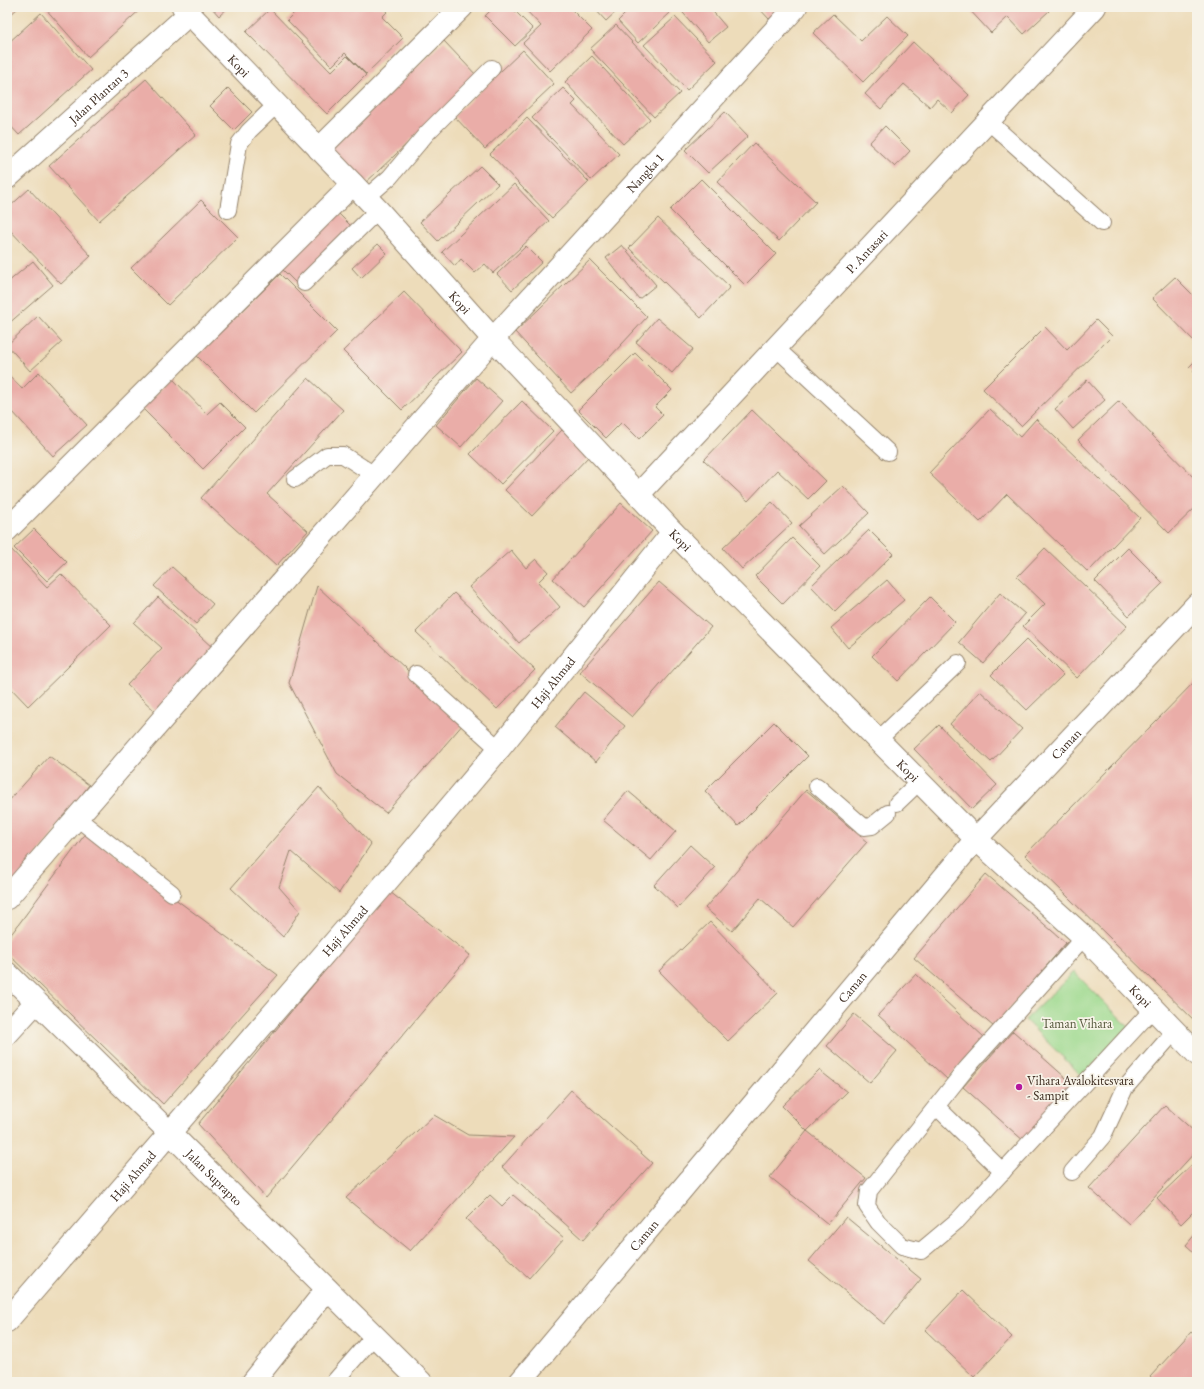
<svg xmlns="http://www.w3.org/2000/svg" width="1204" height="1389" font-family="'EB Garamond',serif">
	<style>
		.green { fill: #9cd98d; stroke: #6c8256 }
		.building { fill: #eaada8 }
		.lines { fill: none; stroke-linecap: round; stroke-linejoin: round }
		.service-casing { stroke: #94836c; stroke-width: 18 }
		.minor-casing { stroke: #94836c; stroke-width: 24 }
		.tertiary-casing { stroke: #94836c; stroke-width: 24 }
		.service { stroke: #fff; stroke-width: 16 }
		.minor { stroke: #fff; stroke-width: 22 }
		.tertiary { stroke: #fff; stroke-width: 22 }
		.poi-dot { fill: #b5179e; stroke: #f7f3e8; stroke-width: 1.5 }
		.labels { text-anchor: middle; stroke-width: 3.5; stroke-linejoin: round; paint-order: stroke }
		.street-label { font-size: 13px; fill: #3b2a1e; stroke: #f7f3e8 }
		.park-label { font-size: 13px; fill: #53563a; stroke: #f7f3e8 }
		.poi-label { font-size: 13px; fill: #3b2a1e; stroke: #f7f3e8; text-anchor: start }
	</style>
	<rect width="100%" height="100%" fill="#f7f3e8"/>
	<filter id="ink" filterUnits="userSpaceOnUse"><feTurbulence type="fractalNoise" baseFrequency=".025" numOctaves="2"/><feDisplacementMap in="SourceGraphic" scale="8" xChannelSelector="R" yChannelSelector="G"/><feConvolveMatrix kernelMatrix="1 2 1 2 8 2 1 2 1" color-interpolation-filters="sRGB"/></filter>
	<filter id="wash" filterUnits="userSpaceOnUse"><feTurbulence type="fractalNoise" baseFrequency=".012" numOctaves="4" result="noise"/><feDisplacementMap in="SourceGraphic" scale="16" xChannelSelector="R" yChannelSelector="G"/><feGaussianBlur stdDeviation="0.9" result="paint"/><feColorMatrix in="noise" values="0 0 0 0 0 0 0 0 0 0 0 0 0 0 0 0 0 1.4 0 .05"/><feComposite in="paint" operator="in"/></filter>
	<g filter="url(#wash)">
		<rect width="100%" height="100%" fill="#eddcba"/>
		<polygon class="green" points="1074,972 1130,1028 1082,1076 1025,1020"/>
		<g id="blocks">
			<g class="building">
				<polygon points="7,7 19,7 7,18"/>
				<polygon points="44,7 143,7 88,57"/>
				<polygon points="211,7 229,7 219,16"/>
				<polygon points="300,7 382,7 387,12 382,17 403,38 366,74 345,53 332,66 287,20"/>
				<polygon points="494,7 511,7 533,29 515,46 485,16"/>
				<polygon points="523,7 569,7 592,30 550,71 523,43 541,26"/>
				<polygon points="593,7 621,7 606,21"/>
				<polygon points="632,7 664,7 670,13 638,43 618,21"/>
				<polygon points="678,7 709,7 726,27 708,42"/>
				<polygon points="758,7 780,7 782,8 769,19"/>
				<polygon points="967,7 1045,7 1049,11 1024,34 1008,17 991,33"/>
				<polygon points="270,9 331,72 347,56 366,75 327,114 246,32"/>
				<polygon points="41,13 91,70 19,135 7,122 7,44"/>
				<polygon points="833,14 861,41 887,16 908,36 863,82 813,33"/>
				<polygon points="675,17 717,61 687,90 644,45"/>
				<polygon points="616,25 680,93 654,117 590,49"/>
				<polygon points="444,41 478,77 361,187 328,151"/>
				<polygon points="913,42 969,95 952,113 937,99 930,107 904,84 881,109 865,94"/>
				<polygon points="523,50 554,84 485,149 454,116"/>
				<polygon points="592,56 650,119 623,144 565,82"/>
				<polygon points="146,79 196,135 99,221 49,166"/>
				<polygon points="228,88 252,112 234,130 210,106"/>
				<polygon points="563,88 576,101 572,105 619,154 591,180 532,118"/>
				<polygon points="725,112 748,136 708,173 685,150"/>
				<polygon points="527,118 589,182 552,218 490,154"/>
				<polygon points="885,126 910,151 895,167 869,143"/>
				<polygon points="754,143 816,202 779,241 717,182"/>
				<polygon points="480,166 498,184 438,241 420,222"/>
				<polygon points="701,179 776,254 745,285 670,210"/>
				<polygon points="514,184 549,221 493,273 485,264 475,273 461,259 455,266 442,252"/>
				<polygon points="29,189 91,256 61,284 7,227 7,209"/>
				<polygon points="201,200 238,237 168,305 131,268"/>
				<polygon points="335,210 354,229 298,285 279,266"/>
				<polygon points="658,218 730,287 701,318 629,248"/>
				<polygon points="378,244 387,253 361,278 352,268"/>
				<polygon points="622,245 656,285 639,299 606,258"/>
				<polygon points="526,246 542,262 512,290 497,274"/>
				<polygon points="590,260 647,317 609,358 571,393 515,332"/>
				<polygon points="33,261 53,285 7,325 7,283"/>
				<polygon points="280,274 337,331 254,413 197,356"/>
				<polygon points="1175,277 1197,299 1197,344 1152,298"/>
				<polygon points="404,292 462,352 402,410 343,351"/>
				<polygon points="38,316 62,342 30,371 7,345"/>
				<polygon points="657,318 693,349 672,373 636,342"/>
				<polygon points="1096,320 1112,336 1021,426 983,389 1045,327 1067,350"/>
				<polygon points="635,353 672,390 655,407 663,415 639,439 622,422 606,438 578,410"/>
				<polygon points="1197,359 1197,375 1189,367"/>
				<polygon points="39,372 87,425 53,456 12,411 7,416 7,373 22,389"/>
				<polygon points="172,378 207,414 220,402 245,427 203,469 142,408"/>
				<polygon points="308,378 343,410 267,494 308,531 276,566 201,498"/>
				<polygon points="476,378 502,401 461,447 436,425"/>
				<polygon points="1087,380 1105,400 1073,429 1055,409"/>
				<polygon points="522,401 553,431 501,484 470,454"/>
				<polygon points="1119,401 1197,481 1197,506 1169,533 1078,440"/>
				<polygon points="990,409 1020,437 1036,419 1140,518 1088,572 1007,494 980,522 929,473"/>
				<polygon points="752,410 826,481 808,499 777,470 748,501 704,460"/>
				<polygon points="562,430 589,456 532,516 505,490"/>
				<polygon points="843,486 869,513 825,554 799,526"/>
				<polygon points="772,502 792,523 742,569 723,548"/>
				<polygon points="621,503 652,531 584,607 553,579"/>
				<polygon points="34,529 67,562 47,581 14,548"/>
				<polygon points="869,530 893,554 835,611 811,586"/>
				<polygon points="792,538 820,566 783,604 755,576"/>
				<polygon points="7,545 47,587 61,574 111,625 28,706 7,684"/>
				<polygon points="1045,548 1127,626 1077,678 1023,626 1045,604 1017,577"/>
				<polygon points="1128,548 1163,583 1129,616 1095,581"/>
				<polygon points="511,550 526,568 536,559 548,572 538,582 560,607 519,643 469,587"/>
				<polygon points="172,567 213,604 196,624 154,586"/>
				<polygon points="887,580 904,600 848,648 831,628"/>
				<polygon points="659,582 711,627 632,717 580,672"/>
				<polygon points="317,586 464,723 386,813 337,774 289,683"/>
				<polygon points="454,593 535,670 497,709 416,632"/>
				<polygon points="1000,593 1025,614 983,663 959,642"/>
				<polygon points="158,597 214,649 156,712 127,685 162,648 134,623"/>
				<polygon points="930,597 955,622 898,681 872,656"/>
				<polygon points="1027,639 1063,675 1027,710 991,675"/>
				<polygon points="1197,679 1197,1023 1025,855"/>
				<polygon points="980,691 1022,729 991,762 950,724"/>
				<polygon points="584,692 625,726 596,762 555,727"/>
				<polygon points="774,722 808,756 738,826 705,791"/>
				<polygon points="939,725 997,785 972,809 914,749"/>
				<polygon points="49,756 89,785 13,888 7,882 7,803"/>
				<polygon points="319,787 371,844 339,893 291,851 279,887 300,911 283,937 231,888"/>
				<polygon points="806,790 867,842 793,927 760,898 732,931 705,908"/>
				<polygon points="628,791 676,831 651,860 603,820"/>
				<polygon points="86,833 278,975 163,1104 7,953 7,940"/>
				<polygon points="690,845 715,868 678,908 654,885"/>
				<polygon points="986,874 1066,943 994,1027 914,958"/>
				<polygon points="390,892 470,955 266,1198 198,1124"/>
				<polygon points="710,922 778,993 728,1041 659,971"/>
				<polygon points="916,974 985,1038 947,1079 878,1015"/>
				<polygon points="854,1014 897,1051 870,1083 827,1046"/>
				<polygon points="1013,1031 1075,1086 1025,1142 963,1087"/>
				<polygon points="819,1070 847,1092 807,1131 782,1106"/>
				<polygon points="571,1090 652,1163 583,1240 502,1167"/>
				<polygon points="1165,1105 1197,1134 1197,1150 1129,1224 1089,1188"/>
				<polygon points="434,1115 468,1135 514,1137 410,1251 346,1198"/>
				<polygon points="807,1131 866,1178 828,1224 770,1177"/>
				<polygon points="1197,1160 1197,1208 1181,1224 1157,1198"/>
				<polygon points="490,1195 502,1206 513,1195 564,1238 529,1278 466,1219"/>
				<polygon points="846,1217 921,1279 884,1324 809,1261"/>
				<polygon points="1197,1232 1197,1255 1186,1245"/>
				<polygon points="963,1290 1012,1337 974,1377 925,1330"/>
				<polygon points="1191,1332 1197,1337 1197,1382 1155,1382 1150,1377"/>
			</g>
		</g>
	</g>
	<g filter="url(#ink)">
		<use href="#blocks" fill-opacity="0" stroke="#94836c" stroke-width="1"/>
		<g class="lines">
			<defs>
				<g id="service">
					<polyline points="988,121 1102,223"/>
					<polyline points="366,198 390,177 427,133 492,68"/>
					<polyline points="228,210 239,144 249,131 276,105"/>
					<polyline points="304,283 378,210"/>
					<polyline points="775,347 888,452"/>
					<polyline points="295,479 327,455 343,455 376,476"/>
					<polyline points="416,674 499,749"/>
					<polyline points="878,740 958,663"/>
					<polyline points="817,786 864,827 872,826 888,813"/>
					<polyline points="897,803 919,782"/>
					<polyline points="77,818 172,893"/>
					<polyline points="1084,937 966,1069 869,1191 867,1206 878,1222 902,1246 921,1251 958,1220 1153,1009"/>
					<polyline points="937,1107 1003,1172"/>
					<polyline points="1072,1172 1103,1136 1125,1088 1174,1032"/>
					<polyline points="334,1382 374,1336"/>
				</g>
				<g id="minor">
					<polyline points="319,149 462,7"/>
					<path id="s1" d="M 7,178 L 189,14"/>
					<path id="s2" d="M 638,495 L 1095,7"/>
					<polyline points="7,530 353,184"/>
					<path id="s3" d="M 7,898 L 493,339 L 796,7"/>
					<path id="s4" d="M 7,973 L 170,1133 L 421,1382"/>
					<polyline points="7,1034 36,1002"/>
					<path id="s5" d="M 7,1321 L 389,879 L 499,749 L 673,532"/>
					<polyline points="253,1382 327,1289"/>
					<path id="s6" d="M 520,1382 L 976,839 L 1197,604"/>
				</g>
				<g id="tertiary">
					<path id="s7" d="M 183,7 L 378,210 L 493,339 L 673,532 L 976,839 L 1084,937 L 1197,1054"/>
				</g>
			</defs>
			<use href="#service" class="service-casing"/>
			<use href="#minor" class="minor-casing"/>
			<use href="#tertiary" class="tertiary-casing"/>
			<use href="#service" class="service"/>
			<use href="#minor" class="minor"/>
			<use href="#tertiary" class="tertiary"/>
		</g>
	</g>
	<circle class="poi-dot" cx="1019" cy="1087" r="4"/>
	<g class="labels">
		<g class="street-label">
			<text dy="5" stroke="none"><textPath href="#s7" startOffset="81">Kopi</textPath></text>
			<text dy="5" stroke="none"><textPath href="#s1" startOffset="123">Jalan Plantan 3</textPath></text>
			<text dy="5" stroke="none"><textPath href="#s3" startOffset="966">Nangka 1</textPath></text>
			<text dy="5" stroke="none"><textPath href="#s2" startOffset="334">P. Antasari</textPath></text>
			<text dy="5" stroke="none"><textPath href="#s7" startOffset="405">Kopi</textPath></text>
			<text dy="5" stroke="none"><textPath href="#s7" startOffset="729">Kopi</textPath></text>
			<text dy="5" stroke="none"><textPath href="#s5" startOffset="840">Haji Ahmad</textPath></text>
			<text dy="5" stroke="none"><textPath href="#s6" startOffset="840">Caman</textPath></text>
			<text dy="5" stroke="none"><textPath href="#s7" startOffset="1053">Kopi</textPath></text>
			<text dy="5" stroke="none"><textPath href="#s5" startOffset="516">Haji Ahmad</textPath></text>
			<text dy="5" stroke="none"><textPath href="#s6" startOffset="516">Caman</textPath></text>
			<text dy="5" stroke="none"><textPath href="#s7" startOffset="1377">Kopi</textPath></text>
			<text dy="5" stroke="none"><textPath href="#s5" startOffset="192">Haji Ahmad</textPath></text>
			<text dy="5" stroke="none"><textPath href="#s4" startOffset="291">Jalan Suprapto</textPath></text>
			<text dy="5" stroke="none"><textPath href="#s6" startOffset="192">Caman</textPath></text>
		</g>
		<g class="park-label">
			<text x="1077" y="1028">Taman Vihara</text>
		</g>
		<g class="poi-label">
			<text x="1027" y="1085">Vihara Avalokitesvara<tspan x="1027" dy="15">- Sampit</tspan></text>
		</g>
	</g>
	<rect width="1204" height="1389" fill="none" stroke="#f7f3e8" stroke-width="24"/>
</svg>
